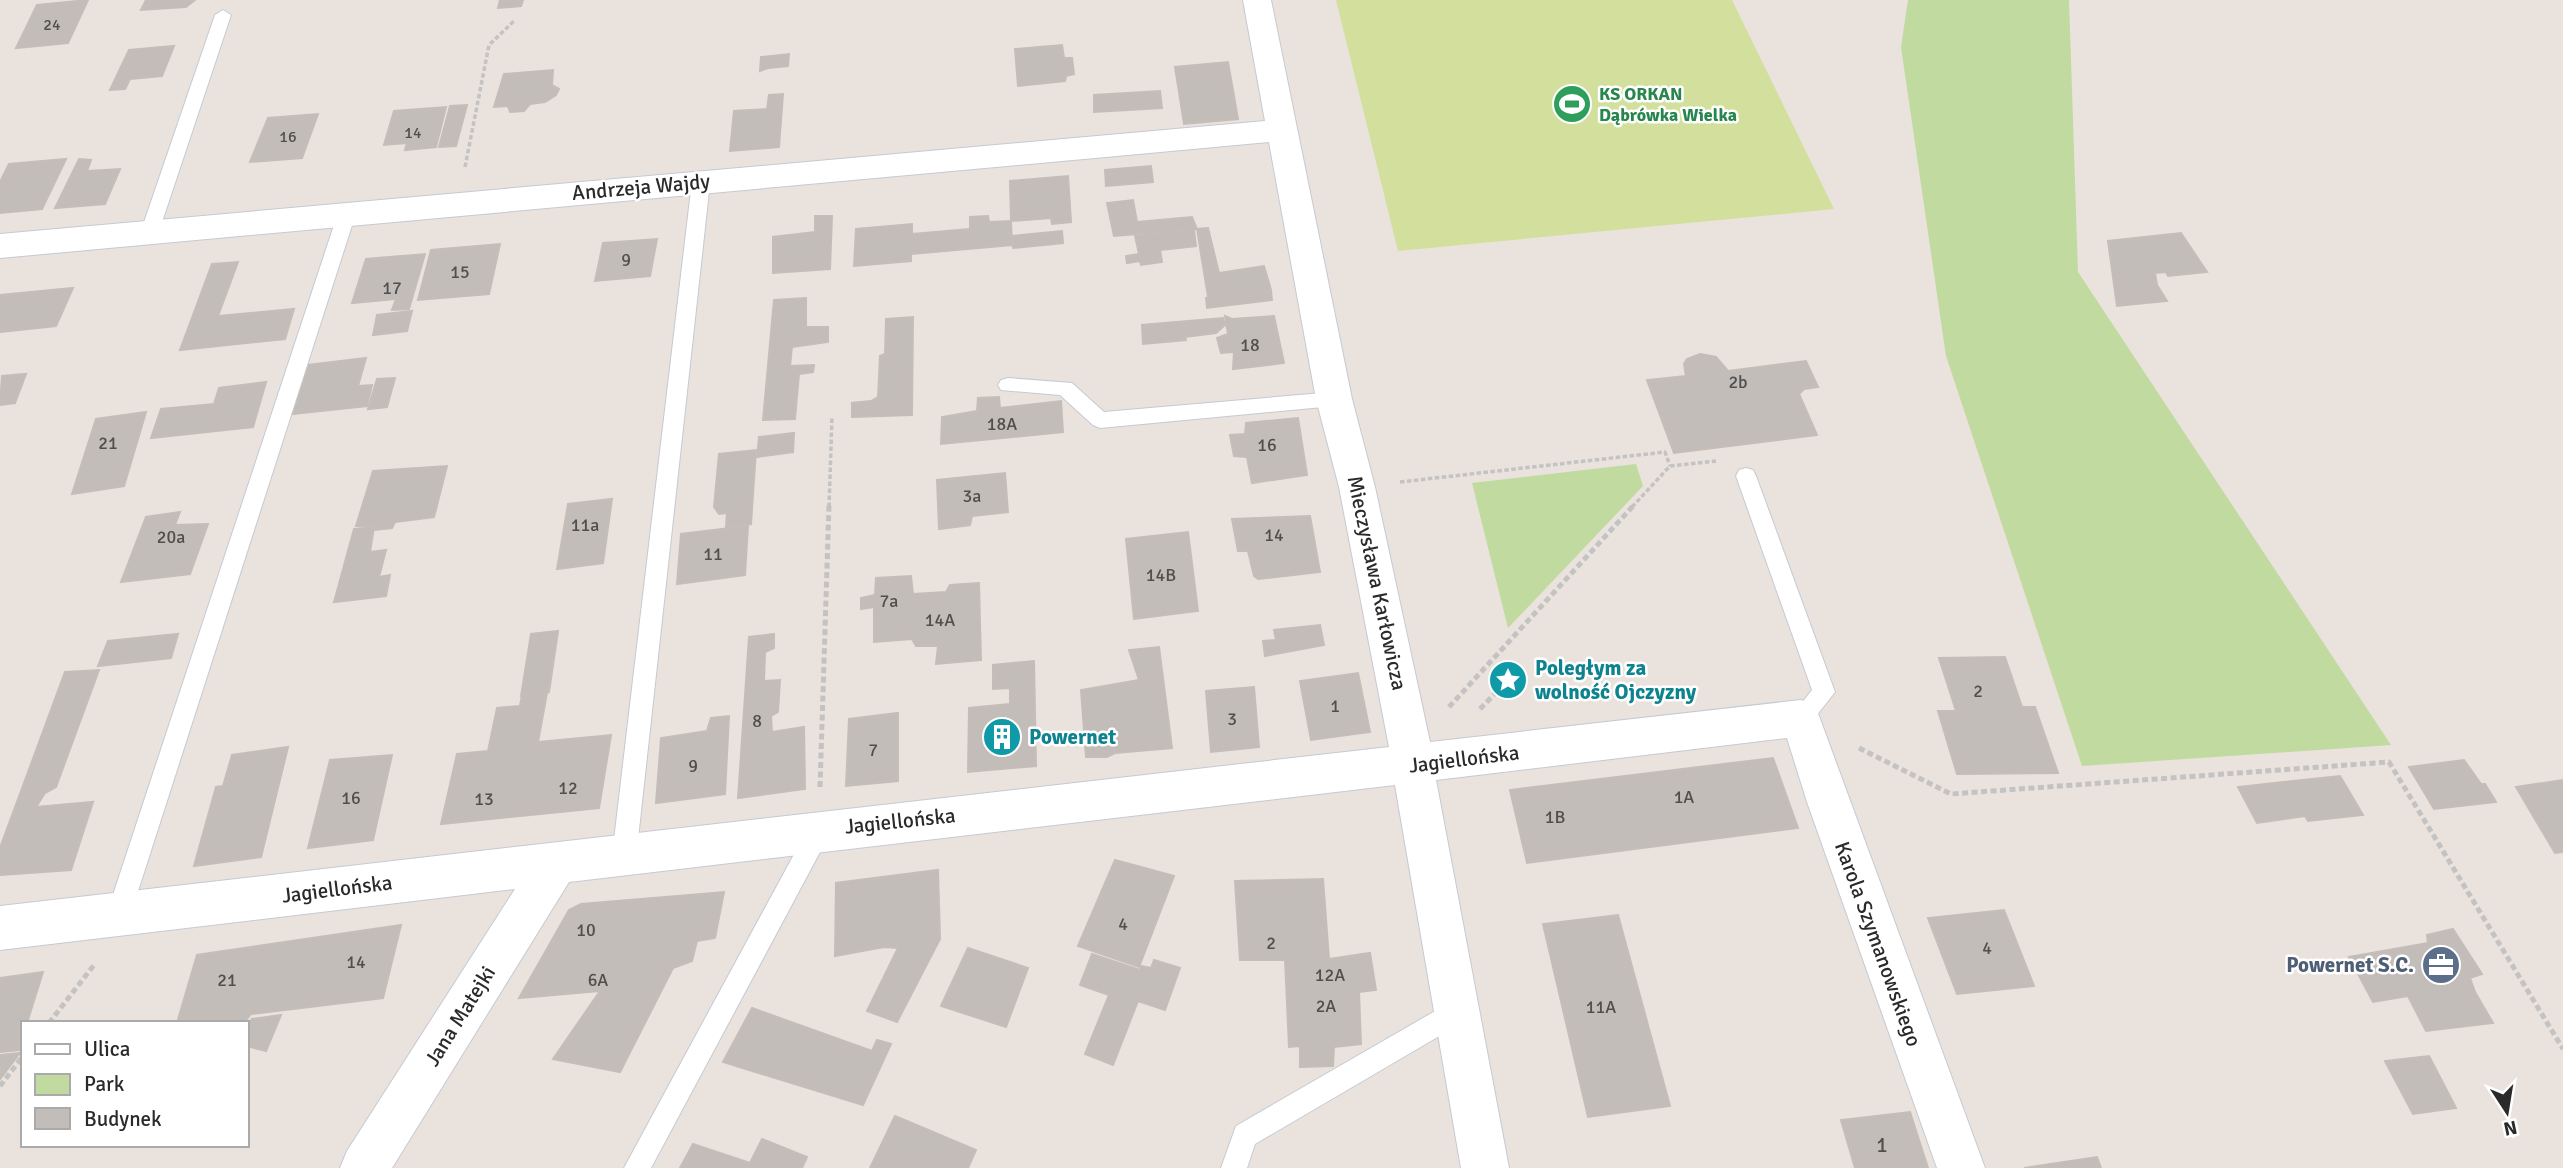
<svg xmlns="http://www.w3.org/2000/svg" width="2563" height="1168" font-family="Signika,sans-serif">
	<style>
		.green { fill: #c1daa0 }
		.pitch { fill: #d3e09d }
		.building { fill: #c3bdb9; stroke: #c5bdb7; stroke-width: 2 }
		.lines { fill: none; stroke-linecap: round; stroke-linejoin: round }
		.lane-casing { stroke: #c5cad2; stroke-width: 2 }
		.street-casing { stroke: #c5cad2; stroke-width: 2 }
		.path-far1 { stroke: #c3c3c3; stroke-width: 3.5; stroke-dasharray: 4.5 2.5; stroke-linecap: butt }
		.path { stroke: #c3c3c3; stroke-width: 5; stroke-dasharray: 6 3.5; stroke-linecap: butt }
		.lane { fill: #fff; fill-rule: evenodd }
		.street { fill: #fff; fill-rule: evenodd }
		.labels { text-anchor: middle; stroke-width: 5; stroke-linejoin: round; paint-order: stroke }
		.far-number-label { font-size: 16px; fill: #504f4e }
		.far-leisure-label { font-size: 18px; font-weight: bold; fill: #27864d; stroke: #fff; text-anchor: start }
		.number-label { font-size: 18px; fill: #504f4e }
		.street-label { font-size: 21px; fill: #2a2a2a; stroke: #fff }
		.culture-label { font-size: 21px; font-weight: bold; fill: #0d838f; stroke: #fff; text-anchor: start }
		.service-label { font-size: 21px; font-weight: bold; fill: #4e5e75; stroke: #fff; text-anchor: end }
		.near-number-label { font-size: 21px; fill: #504f4e }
	</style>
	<rect width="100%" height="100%" fill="#eae2dd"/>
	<g class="green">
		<polygon points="1908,0 2069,0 2078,272 2391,745 2082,766 1946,356 1901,47"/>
		<polygon points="1636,464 1643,486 1508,628 1472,483"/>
	</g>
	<polygon class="pitch" points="1336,0 1732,0 1834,209 1398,251"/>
	<g class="building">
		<polygon points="88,0 68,43 16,48 37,5"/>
		<polygon points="146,0 195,0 186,7 141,10"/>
		<polygon points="500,0 523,0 521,6 498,8"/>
		<polygon points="1062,45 1064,58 1072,58 1074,74 1066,76 1065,81 1018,86 1015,49"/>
		<polygon points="174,46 162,76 130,79 125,89 110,90 129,50"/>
		<polygon points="789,54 788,66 768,68 760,71 761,57"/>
		<polygon points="1228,62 1238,119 1184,124 1175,67"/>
		<polygon points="553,70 552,85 559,89 556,95 545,102 530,104 524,111 510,112 508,106 494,107 504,74"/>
		<polygon points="1160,91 1162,108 1094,112 1094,95"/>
		<polygon points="783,94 779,147 730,151 734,111 767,109 769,95"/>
		<polygon points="467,105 456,146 439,147 450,106"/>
		<polygon points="446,107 436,147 405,150 407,143 384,145 394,111"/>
		<polygon points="318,114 302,158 250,162 268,118"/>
		<polygon points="66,159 42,209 0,213 0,182 9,164"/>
		<polygon points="79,159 91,160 87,171 120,169 105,204 55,208"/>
		<polygon points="1151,166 1153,182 1106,186 1105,170"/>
		<polygon points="1068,176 1071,222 1052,224 1051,218 1011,221 1010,181"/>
		<polygon points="1133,200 1137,222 1192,217 1197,229 1114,236 1107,203"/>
		<polygon points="815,216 832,216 830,269 773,273 773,237 815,232"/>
		<polygon points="988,216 989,222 1011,221 1012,245 911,254 911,261 854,266 856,229 912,224 912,234 970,229 970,217"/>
		<polygon points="1208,228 1219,273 1264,266 1271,290 1208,297 1197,229"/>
		<polygon points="1194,230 1196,246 1160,250 1162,262 1141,265 1140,261 1127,263 1126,256 1139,254 1135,236"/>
		<polygon points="1062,231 1063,243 1013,248 1012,236"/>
		<polygon points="2181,233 2207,272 2168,276 2166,272 2155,273 2157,285 2167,301 2117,306 2108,241"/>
		<polygon points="657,239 650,276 595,281 603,243"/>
		<polygon points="500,244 489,294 418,300 431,250"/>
		<polygon points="425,254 409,309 392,310 396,299 352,303 366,259"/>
		<polygon points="238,262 218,316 294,309 285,339 180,350 212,264"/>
		<polygon points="73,288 56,326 0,332 0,295"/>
		<polygon points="1271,291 1272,300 1207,308 1206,298"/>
		<polygon points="806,298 806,327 828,327 828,342 792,347 790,366 814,365 813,372 799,374 795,419 763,420 774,300"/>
		<polygon points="412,311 407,331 373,335 377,315"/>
		<polygon points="1225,316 1232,319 1274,316 1284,363 1233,369 1234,352 1221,353 1217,338 1228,334"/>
		<polygon points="913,317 912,415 852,417 852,403 871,401 878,397 880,356 885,354 886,319"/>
		<polygon points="1223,318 1225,325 1216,333 1185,337 1186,340 1143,344 1142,325"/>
		<polygon points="1700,354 1716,357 1728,371 1806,361 1818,387 1804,389 1799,394 1817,435 1674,453 1647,380 1686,376 1684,364 1687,359"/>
		<polygon points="366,358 358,386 372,385 367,406 292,414 308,365"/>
		<polygon points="26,374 15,403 0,405 2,376"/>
		<polygon points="395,378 387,407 368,409 377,379"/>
		<polygon points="266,382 253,427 151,438 161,409 214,404 219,388"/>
		<polygon points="999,397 1000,408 1061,401 1063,432 941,444 942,417 977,411 978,398"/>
		<polygon points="146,412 124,486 72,494 96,419"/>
		<polygon points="1298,418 1307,475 1252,483 1247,457 1234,456 1230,435 1245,434 1246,423"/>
		<polygon points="794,433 793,452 757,457 759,437"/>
		<polygon points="756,450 751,524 726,527 727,513 719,514 714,507 719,454"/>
		<polygon points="447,466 434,517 395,522 392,528 375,530 375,526 356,526 373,471"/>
		<polygon points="1005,473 1008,512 972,516 970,525 939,529 937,480"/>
		<polygon points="612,499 603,563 557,569 568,504"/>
		<polygon points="180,512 175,525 208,524 190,574 121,582 146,517"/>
		<polygon points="1310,516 1320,572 1258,579 1254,576 1248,551 1238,551 1232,519"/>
		<polygon points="748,526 745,575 677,584 681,534"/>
		<polygon points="374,527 370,552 386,550 379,577 390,575 386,596 334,602 354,529"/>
		<polygon points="1188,532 1198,611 1134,619 1126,539"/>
		<polygon points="911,576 913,594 946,592 950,585 979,583 981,660 936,664 938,646 916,646 912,639 874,642 874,607 861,609 861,598 875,595 876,578"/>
		<polygon points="1320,625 1324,645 1265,656 1263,641 1276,640 1274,630"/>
		<polygon points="558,631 549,692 521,696 531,634"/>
		<polygon points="178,634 171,658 98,666 108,641"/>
		<polygon points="774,634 774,648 765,652 764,681 780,680 778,712 771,716 772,732 804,727 805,789 738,798 749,637"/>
		<polygon points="1159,647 1172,748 1115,753 1107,757 1086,757 1081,690 1139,680 1129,650"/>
		<polygon points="2005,657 2022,707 2035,707 2058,773 1957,774 1938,711 1956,711 1939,658"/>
		<polygon points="1034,661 1036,766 968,772 969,708 1010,704 1010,688 993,689 993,665"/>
		<polygon points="99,670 56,787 45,793 36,807 93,802 71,870 0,875 0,848 65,672"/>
		<polygon points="1358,673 1370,732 1311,740 1300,681"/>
		<polygon points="1254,687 1259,747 1211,752 1206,691"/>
		<polygon points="547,693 538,742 611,735 599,808 441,824 457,754 488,751 497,708 520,706 522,695"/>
		<polygon points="898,713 898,781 846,786 849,719"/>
		<polygon points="729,716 725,794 656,803 661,738 707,731 711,718"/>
		<polygon points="288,747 261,857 194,866 216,787 223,786 232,755"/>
		<polygon points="392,755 373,840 308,848 330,760"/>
		<polygon points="1773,758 1798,828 1527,863 1510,790"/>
		<polygon points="2464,760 2481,784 2485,784 2496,802 2434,809 2409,767"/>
		<polygon points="2340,776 2363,815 2308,821 2305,816 2257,823 2238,787"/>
		<polygon points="2563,780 2563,852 2555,853 2516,787"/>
		<polygon points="1115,860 1174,876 1139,967 1078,946"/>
		<polygon points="938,870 940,939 897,1022 867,1011 898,948 884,947 835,956 836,883"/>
		<polygon points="1323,879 1329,959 1370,953 1376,990 1359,992 1361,1044 1334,1047 1333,1066 1300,1067 1300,1046 1289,1047 1285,960 1240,960 1235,881"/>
		<polygon points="724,892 715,938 697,941 692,961 673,968 620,1072 553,1059 600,991 519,998 569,910 581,904"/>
		<polygon points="2004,910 2034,986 1957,994 1928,918"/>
		<polygon points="1618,915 1670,1106 1588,1117 1543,924"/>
		<polygon points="401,925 383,998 251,1014 245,1021 235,1023 177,1023 197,955"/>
		<polygon points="2453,929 2482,974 2470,978 2475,992 2493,1023 2426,1031 2408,996 2373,1002 2349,957 2428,943 2427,935"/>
		<polygon points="968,948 1028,968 1006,1027 941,1006"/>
		<polygon points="1092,954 1140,970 1141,966 1151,968 1154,960 1180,968 1165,1010 1138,1001 1113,1065 1085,1054 1109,995 1080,985"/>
		<polygon points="43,972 27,1023 23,1023 19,1050 0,1052 0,978"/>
		<polygon points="752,1008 872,1051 877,1040 891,1044 863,1105 723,1062"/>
		<polygon points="281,1015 266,1051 247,1046 247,1026 252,1019"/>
		<polygon points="20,1053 0,1079 0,1055"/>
		<polygon points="2429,1056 2456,1108 2413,1114 2385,1061"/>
		<polygon points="1910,1112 1928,1168 1855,1168 1841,1120"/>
		<polygon points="895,1116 976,1150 968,1168 870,1168"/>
		<polygon points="762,1139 807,1157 802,1168 680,1168 693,1144 750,1163"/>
		<polygon points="2097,1157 2101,1168 2024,1168"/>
	</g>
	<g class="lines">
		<defs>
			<g id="lane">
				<polygon points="223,10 231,15 159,231 156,235 144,235 141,231 215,15"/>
				<polygon points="701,176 710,182 636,857 632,865 624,868 616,865 612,857 692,182"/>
				<polygon points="347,207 356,213 131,913 128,921 119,925 110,921 107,913 338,213"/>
				<polygon points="1008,378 1072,383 1104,412 1334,392 1341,394 1344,399 1341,404 1334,406 1100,428 1093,425 1060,395 1001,390 998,385 1001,380"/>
				<polygon points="1746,468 1753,470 1756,476 1835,692 1809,725 1801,728 1793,725 1790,718 1812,690 1736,476 1739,470"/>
				<polygon points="819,820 827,823 831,831 827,839 651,1168 624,1168 811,823"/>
				<polygon points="1456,999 1465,1003 1469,1012 1465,1021 1255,1144 1247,1168 1221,1168 1236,1126"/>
			</g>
			<polygon id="street" points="1243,0 1271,0 1352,399 1375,487 1430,742 1801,700 1815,705 1985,1168 1937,1168 1807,802 1787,738 1436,780 1509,1168 1461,1168 1395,785 569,882 392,1168 340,1168 347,1151 515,889 0,950 0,906 1389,747 1339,487 1316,399 1269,142 0,258 0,234 1265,121"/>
		</defs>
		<use href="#lane" class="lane-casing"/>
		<use href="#street" class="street-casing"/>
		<g class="path-far1">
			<polyline points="465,167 489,45 515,20"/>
			<polyline points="1400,482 1665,452 1670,466"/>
			<polyline points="829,507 832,417"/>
			<polyline points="1632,507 1670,466 1716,461"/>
		</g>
		<g class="path">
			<polyline points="1449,707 1634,505"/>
			<polyline points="1480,709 1508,680"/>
			<polyline points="1859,748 1951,794 2389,762 2563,1049"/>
			<polyline points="820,787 829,505"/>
			<polyline points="49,1023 94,965"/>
			<polyline points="0,1086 23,1056"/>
		</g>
		<use href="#lane" class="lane"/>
		<use href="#street" class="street"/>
	</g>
	<defs>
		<symbol id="stadium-disc" viewBox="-11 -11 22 22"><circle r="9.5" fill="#2e9e5b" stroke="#fff"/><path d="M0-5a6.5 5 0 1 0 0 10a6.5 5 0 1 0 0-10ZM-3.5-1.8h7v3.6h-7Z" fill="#fff"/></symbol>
		<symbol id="sight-disc" viewBox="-11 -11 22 22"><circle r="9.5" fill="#0f9aa8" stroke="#fff"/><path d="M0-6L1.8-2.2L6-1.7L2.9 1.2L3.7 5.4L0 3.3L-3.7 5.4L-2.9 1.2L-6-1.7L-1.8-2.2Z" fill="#fff"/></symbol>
		<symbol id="building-disc" viewBox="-11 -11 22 22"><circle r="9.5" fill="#0f9aa8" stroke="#fff"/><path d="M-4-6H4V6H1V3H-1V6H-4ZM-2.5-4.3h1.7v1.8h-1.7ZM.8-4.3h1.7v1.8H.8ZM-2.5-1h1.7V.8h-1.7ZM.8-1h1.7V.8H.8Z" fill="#fff"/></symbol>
		<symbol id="office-disc" viewBox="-11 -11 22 22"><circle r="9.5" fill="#5c6f8a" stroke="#fff"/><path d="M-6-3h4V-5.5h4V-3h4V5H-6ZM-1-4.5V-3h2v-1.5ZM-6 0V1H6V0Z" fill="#fff"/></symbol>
	</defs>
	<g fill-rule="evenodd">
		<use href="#stadium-disc" x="1550" y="82" width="44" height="44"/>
		<use href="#sight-disc" x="1486" y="658" width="44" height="44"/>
		<use href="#building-disc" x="980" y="715" width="44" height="44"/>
		<use href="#office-disc" x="2419" y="943" width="44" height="44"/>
	</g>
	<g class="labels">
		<g class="far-number-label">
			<text x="52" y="30">24</text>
			<text x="413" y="138">14</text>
			<text x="288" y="142">16</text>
		</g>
		<g class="far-leisure-label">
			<text x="1599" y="100">KS ORKAN<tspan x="1599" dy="21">Dąbrówka Wielka</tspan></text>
		</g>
		<g class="number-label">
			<text x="626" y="266">9</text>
			<text x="460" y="278">15</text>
			<text x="392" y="294">17</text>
			<text x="1250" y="351">18</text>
			<text x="1738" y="388">2b</text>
			<text x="1002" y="430">18A</text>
			<text x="108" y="449">21</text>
			<text x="1267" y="451">16</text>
			<text x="972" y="502">3a</text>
			<text x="585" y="531">11a</text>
			<text x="1274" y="541">14</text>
			<text x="171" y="543">20a</text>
			<text x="713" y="560">11</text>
			<text x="1161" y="581">14B</text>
			<text x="889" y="607">7a</text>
			<text x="940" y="626">14A</text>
			<text x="1978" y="697">2</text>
			<text x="1335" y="712">1</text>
			<text x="1232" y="725">3</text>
			<text x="757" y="727">8</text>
			<text x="873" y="756">7</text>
			<text x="693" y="772">9</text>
			<text x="568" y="794">12</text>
			<text x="1684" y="803">1A</text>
			<text x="351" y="804">16</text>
			<text x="484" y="805">13</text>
			<text x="1555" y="823">1B</text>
			<text x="1123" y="930">4</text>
			<text x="586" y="936">10</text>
			<text x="1271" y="949">2</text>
			<text x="1987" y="954">4</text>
			<text x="356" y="968">14</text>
			<text x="1330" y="981">12A</text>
			<text x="227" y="986">21</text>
			<text x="598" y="986">6A</text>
			<text x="1326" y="1012">2A</text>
			<text x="1601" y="1013">11A</text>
		</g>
		<g class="street-label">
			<text transform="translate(641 187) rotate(-5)" y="7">Andrzeja Wajdy</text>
			<text transform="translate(1377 583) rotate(78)" y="7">Mieczysława Karłowicza</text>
			<text transform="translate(1464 759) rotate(-7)" y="7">Jagiellońska</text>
			<text transform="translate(900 821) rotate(-6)" y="7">Jagiellońska</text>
			<text transform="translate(337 889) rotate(-7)" y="7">Jagiellońska</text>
			<text transform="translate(1878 944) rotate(70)" y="7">Karola Szymanowskiego</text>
			<text transform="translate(460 1016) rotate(-58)" y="7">Jana Matejki</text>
		</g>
		<g class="culture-label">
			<text x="1535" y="675">Poległym za<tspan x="1535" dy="24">wolność Ojczyzny</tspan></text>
			<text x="1029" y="744">Powernet</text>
		</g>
		<g class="service-label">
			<text x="2414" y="972">Powernet S.C.</text>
		</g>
		<g class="near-number-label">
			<text x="1882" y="1152">1</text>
		</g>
	</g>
	<rect x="21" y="1021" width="228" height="126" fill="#ffffff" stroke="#aaaaaa" stroke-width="2"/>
	<rect x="35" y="1044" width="35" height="10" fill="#ffffff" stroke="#aaaaaa" stroke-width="2"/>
	<text x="84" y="1056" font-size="21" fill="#2a2a2a">Ulica</text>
	<rect x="35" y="1074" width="35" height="21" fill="#c1daa0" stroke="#aaaaaa" stroke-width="2"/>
	<text x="84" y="1091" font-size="21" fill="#2a2a2a">Park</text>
	<rect x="35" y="1108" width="35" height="21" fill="#c3bdb9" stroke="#aaaaaa" stroke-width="2"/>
	<text x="84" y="1126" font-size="21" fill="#2a2a2a">Budynek</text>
	<g transform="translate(2507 1112) rotate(168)" stroke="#ffffff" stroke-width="5" paint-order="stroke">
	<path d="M0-5L12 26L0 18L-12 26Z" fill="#2a2a2a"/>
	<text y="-10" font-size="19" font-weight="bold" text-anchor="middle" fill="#2a2a2a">N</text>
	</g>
</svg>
